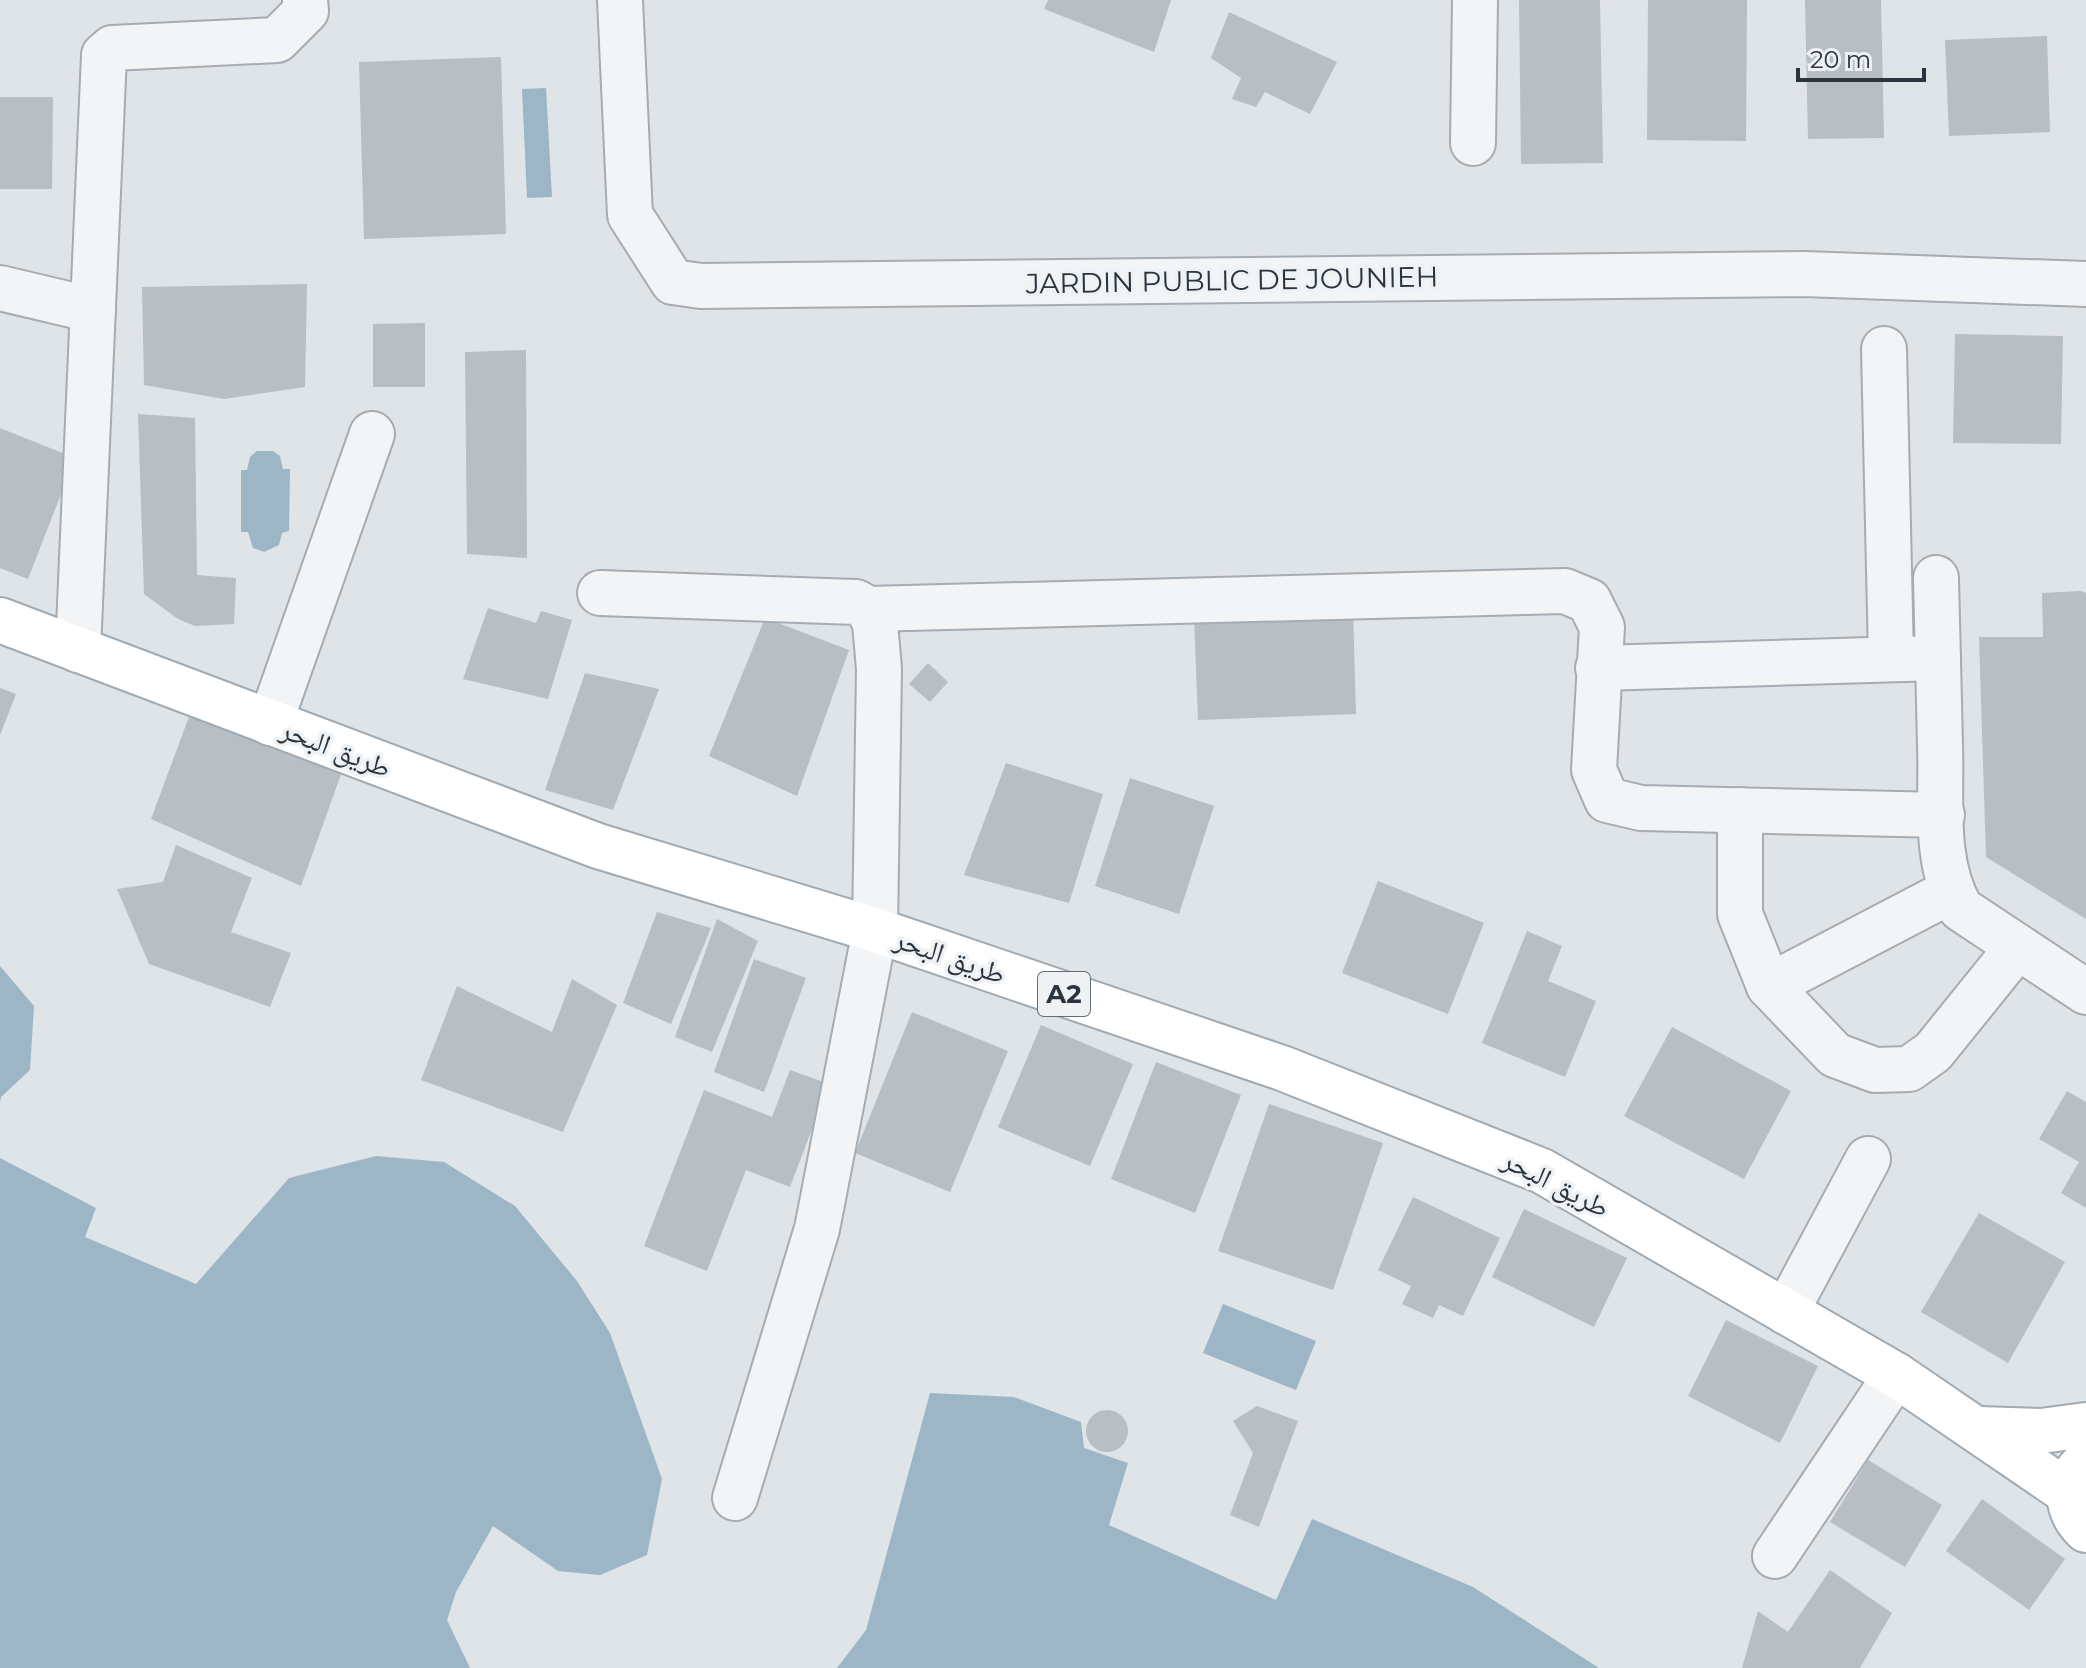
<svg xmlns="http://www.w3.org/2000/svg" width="2086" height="1668" font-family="Montserrat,'Noto Naskh Arabic',sans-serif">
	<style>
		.water { fill: #9cb6c6 }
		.building { fill: #b7bec4 }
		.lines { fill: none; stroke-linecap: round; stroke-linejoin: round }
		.minor-casing { stroke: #a5acb2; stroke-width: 48 }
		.major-casing { stroke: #9faab3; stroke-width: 48 }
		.minor { stroke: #f2f4f6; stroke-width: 44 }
		.major { stroke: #fff; stroke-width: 44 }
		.labels { text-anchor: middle; stroke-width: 7; stroke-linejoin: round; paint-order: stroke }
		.shield { fill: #eff2f5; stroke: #646d75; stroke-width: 2 }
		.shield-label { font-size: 26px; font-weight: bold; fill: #29343e }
		.street-label { font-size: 28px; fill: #29343e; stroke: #eff2f5 }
	</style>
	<rect width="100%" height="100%" fill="#dfe4e8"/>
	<g class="water">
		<polygon points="546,88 552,197 527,198 522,89"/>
		<polygon points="257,451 273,451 280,456 283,469 290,469 289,531 282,533 279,545 264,552 253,548 248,532 241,532 241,470 247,470 250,457"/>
		<polygon points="0,966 34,1006 30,1070 1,1097 0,1103"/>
		<polygon points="376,1156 444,1162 515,1206 577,1281 610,1333 662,1479 647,1555 600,1575 558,1571 493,1526 456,1592 447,1620 470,1668 0,1668 0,1158 96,1208 85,1237 196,1284 289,1178"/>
		<polygon points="1223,1304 1316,1341 1296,1390 1203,1353"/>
		<polygon points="930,1393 1014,1397 1081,1422 1084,1448 1128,1463 1109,1525 1276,1600 1312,1519 1473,1587 1599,1668 837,1668 866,1630"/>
	</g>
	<g class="building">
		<polygon points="1048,0 1171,0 1154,52 1044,9"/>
		<polygon points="1519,0 1600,0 1603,163 1521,164"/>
		<polygon points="1648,0 1747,0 1746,141 1647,140"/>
		<polygon points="1805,0 1881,0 1884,138 1808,139"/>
		<polygon points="1229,12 1337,62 1310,114 1265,92 1256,107 1232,99 1241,78 1211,58"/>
		<polygon points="2047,36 2050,132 1949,136 1945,40"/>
		<polygon points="501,57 506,234 364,239 359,62"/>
		<polygon points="0,97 53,97 52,189 0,189"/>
		<polygon points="307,284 305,387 224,399 144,385 142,287"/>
		<polygon points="425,323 425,387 373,387 373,324"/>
		<polygon points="1955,334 2063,336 2061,444 1953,443"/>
		<polygon points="526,350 527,558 467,554 465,352"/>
		<polygon points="138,414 195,418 197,575 236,578 234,624 195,626 178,619 144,594"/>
		<polygon points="0,428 75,458 28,579 0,568"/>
		<polygon points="2081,591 2086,593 2086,919 1986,857 1979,637 2043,637 2042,593"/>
		<polygon points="488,608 536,623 541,611 572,620 548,699 463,679"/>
		<polygon points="1353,611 1356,714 1198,720 1194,617"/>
		<polygon points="765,618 849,650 797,796 709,756"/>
		<polygon points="928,663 948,682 930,702 909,684"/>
		<polygon points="585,673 659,689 613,810 545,790"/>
		<polygon points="0,688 16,694 0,735"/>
		<polygon points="190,714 344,766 301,886 151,819"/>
		<polygon points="1006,763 1103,794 1069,903 964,875"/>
		<polygon points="1130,778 1214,806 1179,914 1095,886"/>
		<polygon points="176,845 252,878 231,932 291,953 270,1007 149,964 117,889 163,882"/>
		<polygon points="1378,881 1484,923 1448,1014 1342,973"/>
		<polygon points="657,912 711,928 671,1024 623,1003"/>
		<polygon points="717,919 758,941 712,1052 675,1037"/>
		<polygon points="1527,931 1562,946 1548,981 1596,1001 1565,1077 1482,1043"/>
		<polygon points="754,959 806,978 764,1092 714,1072"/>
		<polygon points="572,979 617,1005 563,1132 421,1080 457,986 552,1032"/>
		<polygon points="912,1012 1008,1051 950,1192 855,1153"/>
		<polygon points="1041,1025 1133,1064 1090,1166 998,1127"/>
		<polygon points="1672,1027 1791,1091 1744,1179 1624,1116"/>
		<polygon points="1156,1062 1241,1095 1195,1213 1111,1179"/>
		<polygon points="790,1070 829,1084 790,1187 746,1170 707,1271 644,1246 704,1090 772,1117"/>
		<polygon points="2067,1091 2086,1102 2086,1208 2061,1193 2079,1162 2039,1139"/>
		<polygon points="1269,1104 1383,1143 1333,1290 1218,1251"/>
		<polygon points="1413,1197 1500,1238 1463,1316 1439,1305 1433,1318 1402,1304 1411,1286 1378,1270"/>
		<polygon points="1524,1209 1627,1258 1594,1327 1492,1277"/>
		<polygon points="1979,1213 2065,1262 2008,1363 1921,1312"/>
		<polygon points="1726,1320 1818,1366 1780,1443 1688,1396"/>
		<polygon points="1257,1406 1298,1421 1259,1527 1230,1515 1253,1453 1233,1421"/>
		<circle cx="1107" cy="1431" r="21"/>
		<polygon points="1868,1460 1942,1505 1905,1567 1830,1522"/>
		<polygon points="1982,1499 2065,1559 2029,1610 1946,1551"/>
		<polygon points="1830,1570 1892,1613 1860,1668 1742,1668 1758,1611 1788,1632"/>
	</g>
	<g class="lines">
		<defs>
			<g id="minor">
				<polyline points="620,0 630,215 673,282 701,286 1804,274 2086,284"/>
				<polyline points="1473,143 1475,0"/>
				<polyline points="0,288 93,310"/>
				<polyline points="1884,349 1891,658"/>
				<path d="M 1936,578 C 1937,633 1939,689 1940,745 C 1942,798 1933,862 1961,909 L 2086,992"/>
				<polyline points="600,593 856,602 868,609 875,623 879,669 875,930 817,1229 735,1498"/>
				<polyline points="868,609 1565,591 1589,601 1602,627 1594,770 1607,800 1641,808 1942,815"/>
				<polyline points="78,650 104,55 112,48 277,40 306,11 305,0"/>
				<polyline points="1598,668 1938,658"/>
				<polyline points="270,723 372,434"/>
				<polyline points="1740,810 1740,914 1769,986 1835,1055 1875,1070 1909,1069 1933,1052 2016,949"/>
				<polyline points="1769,986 1951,891"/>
				<polyline points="1786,1312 1868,1159"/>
				<polyline points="1775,1556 1896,1375"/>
			</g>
			<g id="major">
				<polyline points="0,620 598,846 875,930 1282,1068 1542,1171 1896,1375 2069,1493"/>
				<polyline points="1979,1429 2041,1431 2086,1425"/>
				<path d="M 2086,1462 C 2062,1481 2066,1511 2086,1530"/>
			</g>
		</defs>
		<use href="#minor" class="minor-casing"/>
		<use href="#major" class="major-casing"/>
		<use href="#minor" class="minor"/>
		<use href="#major" class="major"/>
	</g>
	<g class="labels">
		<rect class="shield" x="1038" y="972" width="52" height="44" rx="6"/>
		<g class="shield-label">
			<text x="1064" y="1003">A2</text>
		</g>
		<g class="street-label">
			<text transform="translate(1232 280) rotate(-1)" y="10">JARDIN PUBLIC DE JOUNIEH</text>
			<text transform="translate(336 748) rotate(21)" y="10">طريق البحر</text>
			<text transform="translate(950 956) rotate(19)" y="10">طريق البحر</text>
			<text transform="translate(1556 1183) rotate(27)" y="10">طريق البحر</text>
		</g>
	</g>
	<path d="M1798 68v12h126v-12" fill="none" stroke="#29343e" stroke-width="4"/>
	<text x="1810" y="68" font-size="24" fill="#29343e" stroke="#eff2f5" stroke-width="6" paint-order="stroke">20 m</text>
</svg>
